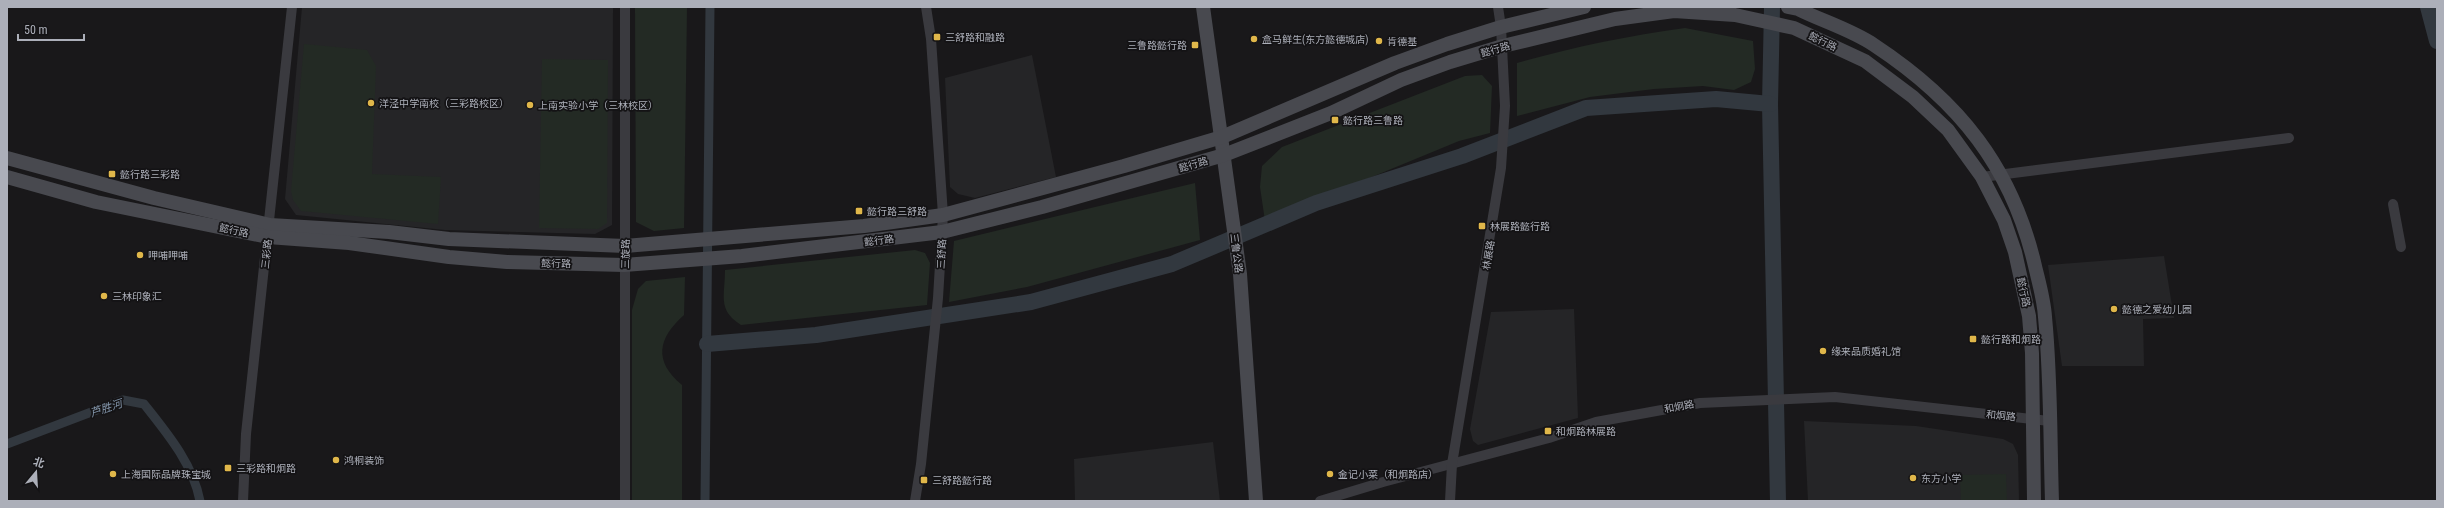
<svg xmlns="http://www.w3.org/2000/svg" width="2444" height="508" font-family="'Roboto Condensed','Noto Sans SC',sans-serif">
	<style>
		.built { fill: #252527 }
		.green { fill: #232a24 }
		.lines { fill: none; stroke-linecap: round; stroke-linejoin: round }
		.canal { stroke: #32383f; stroke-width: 9 }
		.river { stroke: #32383f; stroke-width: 16 }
		.street { stroke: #3a3a3f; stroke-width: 10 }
		.secondary { stroke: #48494f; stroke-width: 14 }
		.poi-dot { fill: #e0b74a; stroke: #141315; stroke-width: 1.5 }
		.labels { text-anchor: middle; stroke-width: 3.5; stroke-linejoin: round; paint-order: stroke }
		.poi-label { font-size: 10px; fill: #acafb9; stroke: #141315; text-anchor: start }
		.street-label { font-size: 10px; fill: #acafb9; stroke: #141315 }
		.water-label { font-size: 11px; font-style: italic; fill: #879ab0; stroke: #141315 }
	</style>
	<rect width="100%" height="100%" fill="#19181a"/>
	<g class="built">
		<polygon points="302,7 613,7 612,225 595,234 445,230 296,215 285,199"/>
		<polygon points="1032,55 1056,177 975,198 958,194 950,187 945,78"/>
		<polygon points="2164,256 2174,318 2143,319 2144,366 2062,366 2048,265"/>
		<polygon points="1574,309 1578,418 1478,445 1473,441 1470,429 1491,312"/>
		<polygon points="1804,421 1916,426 2003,439 2013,444 2018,455 2019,501 1808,501"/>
		<polygon points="1213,442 1220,501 1075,501 1074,459"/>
	</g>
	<g class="green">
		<polygon points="635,7 687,7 684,228 654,231 636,222"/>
		<path d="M 1685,28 L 1753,41 L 1755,69 L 1751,82 L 1734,90 L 1703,86 L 1654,89 L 1590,97 L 1517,116 L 1517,63 C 1573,47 1627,36 1685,28 Z"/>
		<polygon points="304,44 367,50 376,66 372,174 441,177 438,224 301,211 293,200 291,191"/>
		<polygon points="542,59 608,60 607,223 598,229 539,228"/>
		<polygon points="1482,75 1492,86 1490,133 1459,141 1265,221 1260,187 1262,166 1282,147 1465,76"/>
		<polygon points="1195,183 1200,240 1027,287 949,302 954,241"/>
		<path d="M 915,250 L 925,253 L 930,263 L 927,305 L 741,325 C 717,310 725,296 725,270 Z"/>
		<path d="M 685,277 L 684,315 C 658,338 653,361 682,385 L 682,501 L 632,501 L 632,310 L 638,289 L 646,281 Z"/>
		<polygon points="2006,474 2007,501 1961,501 1960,475"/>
	</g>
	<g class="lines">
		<g class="canal">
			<path d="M 7,444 L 123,400 L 144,404 C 167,433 193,464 200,501"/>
			<polyline points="705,501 710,7"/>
		</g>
		<g class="river">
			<polyline points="1772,7 1770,104 1778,501"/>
			<polyline points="2428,7 2437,41"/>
			<polyline points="707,344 816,335 1031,302 1172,264 1316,203 1462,156 1586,108 1716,99 1770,104"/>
		</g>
		<g class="street">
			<polyline points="1982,177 2289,138"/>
			<polyline points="2393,204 2401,247"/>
			<polyline points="243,501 246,434 292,7"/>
			<polyline points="625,501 625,7"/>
			<polyline points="915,501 921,464 938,298 943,215 931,39 926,7"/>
			<polyline points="1320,501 1383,482 1549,438 1596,422 1700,403 1835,397 2049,421"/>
			<polyline points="1450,501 1452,464 1501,168 1505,106 1501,27 1498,7"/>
		</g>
		<g class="secondary">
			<polyline points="1203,7 1240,274 1256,501"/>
			<path d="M 1788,7 L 1798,9 C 1822,21 1852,30 1874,45 C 1959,101 2012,167 2035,266 C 2039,283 2044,300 2045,317 C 2051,378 2050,440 2052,501"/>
			<polyline points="7,158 154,198 270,225 389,232 449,239 625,246 864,226 943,215 1124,166 1222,137 1395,63 1447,44 1501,27 1584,7"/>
			<polyline points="7,177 96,202 268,237 349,243 449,257 507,262 624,265 742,256 942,232 1042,207 1224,155 1331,113 1401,80 1450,62 1503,46 1615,19 1674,11 1735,15 1794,28 1865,61 1913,97 1948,130 1982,177 2004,220 2015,252 2029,316 2032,353 2034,501"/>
		</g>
	</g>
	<g class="poi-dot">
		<rect x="933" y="33" width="8" height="8" rx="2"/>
		<circle cx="1254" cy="39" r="4"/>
		<circle cx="1379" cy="41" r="4"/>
		<rect x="1191" y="41" width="8" height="8" rx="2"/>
		<circle cx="371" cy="103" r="4"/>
		<circle cx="530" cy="105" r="4"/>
		<rect x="1331" y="116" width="8" height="8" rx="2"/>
		<rect x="108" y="170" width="8" height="8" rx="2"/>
		<rect x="855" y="207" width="8" height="8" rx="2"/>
		<rect x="1478" y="222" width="8" height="8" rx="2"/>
		<circle cx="140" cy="255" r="4"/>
		<circle cx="104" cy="296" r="4"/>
		<circle cx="2114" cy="309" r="4"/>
		<rect x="1969" y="335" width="8" height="8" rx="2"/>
		<circle cx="1823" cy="351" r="4"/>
		<rect x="1544" y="427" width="8" height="8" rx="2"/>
		<circle cx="336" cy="460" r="4"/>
		<rect x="224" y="464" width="8" height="8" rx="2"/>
		<circle cx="113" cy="474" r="4"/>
		<circle cx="1330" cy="474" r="4"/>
		<circle cx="1913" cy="478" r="4"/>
		<rect x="920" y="476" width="8" height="8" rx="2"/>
	</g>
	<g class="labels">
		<g class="poi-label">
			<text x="945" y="41">三舒路和融路</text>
			<text x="1262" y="43">盒马鲜生(东方懿德城店)</text>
			<text x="1387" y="45">肯德基</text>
			<text x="1187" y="49" text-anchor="end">三鲁路懿行路</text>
			<text x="379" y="107">洋泾中学南校（三彩路校区）</text>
			<text x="538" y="109">上南实验小学（三林校区）</text>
			<text x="1343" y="124">懿行路三鲁路</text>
			<text x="120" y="178">懿行路三彩路</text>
			<text x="867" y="215">懿行路三舒路</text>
			<text x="1490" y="230">林展路懿行路</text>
			<text x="148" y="259">呷哺呷哺</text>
			<text x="112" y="300">三林印象汇</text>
			<text x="2122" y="313">懿德之爱幼儿园</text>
			<text x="1981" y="343">懿行路和炯路</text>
			<text x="1831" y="355">缘来品质婚礼馆</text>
			<text x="1556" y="435">和炯路林展路</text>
			<text x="344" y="464">鸿桐装饰</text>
			<text x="236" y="472">三彩路和炯路</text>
			<text x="121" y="478">上海国际品牌珠宝城</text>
			<text x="1338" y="478">金记小菜（和炯路店）</text>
			<text x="1921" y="482">东方小学</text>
			<text x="932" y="484">三舒路懿行路</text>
		</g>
		<g class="street-label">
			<text transform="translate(1823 41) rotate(25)" y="4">懿行路</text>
			<text transform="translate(1495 49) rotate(-16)" y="4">懿行路</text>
			<text transform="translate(1193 164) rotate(-16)" y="4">懿行路</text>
			<text transform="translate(234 230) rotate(12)" y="4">懿行路</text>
			<text transform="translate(879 240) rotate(-7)" y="4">懿行路</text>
			<text transform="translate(1237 253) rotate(83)" y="4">三鲁公路</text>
			<text transform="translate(266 254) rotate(-84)" y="4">三彩路</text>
			<text transform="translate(625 254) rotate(-89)" y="4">三旋路</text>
			<text transform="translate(941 254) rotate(-87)" y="4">三舒路</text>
			<text transform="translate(1488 255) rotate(-81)" y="4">林展路</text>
			<text transform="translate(556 263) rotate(1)" y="4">懿行路</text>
			<text transform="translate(2024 292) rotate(78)" y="4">懿行路</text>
			<text transform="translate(1679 406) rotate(-11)" y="4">和炯路</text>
			<text transform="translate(2001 415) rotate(6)" y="4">和炯路</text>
		</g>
		<g class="water-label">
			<text transform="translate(106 408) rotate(-18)" y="4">芦胜河</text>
		</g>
	</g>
	<rect width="2444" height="508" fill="none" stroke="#acafb9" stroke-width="16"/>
	<g transform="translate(36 472) rotate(18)" stroke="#141315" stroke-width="3" paint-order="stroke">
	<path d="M0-3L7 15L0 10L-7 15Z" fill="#acafb9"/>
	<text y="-6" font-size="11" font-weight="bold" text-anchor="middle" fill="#acafb9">北</text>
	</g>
	<path d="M18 34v6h66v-6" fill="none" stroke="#acafb9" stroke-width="2"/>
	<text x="24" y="34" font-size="12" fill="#acafb9" stroke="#141315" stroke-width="3" paint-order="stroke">50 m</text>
</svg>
